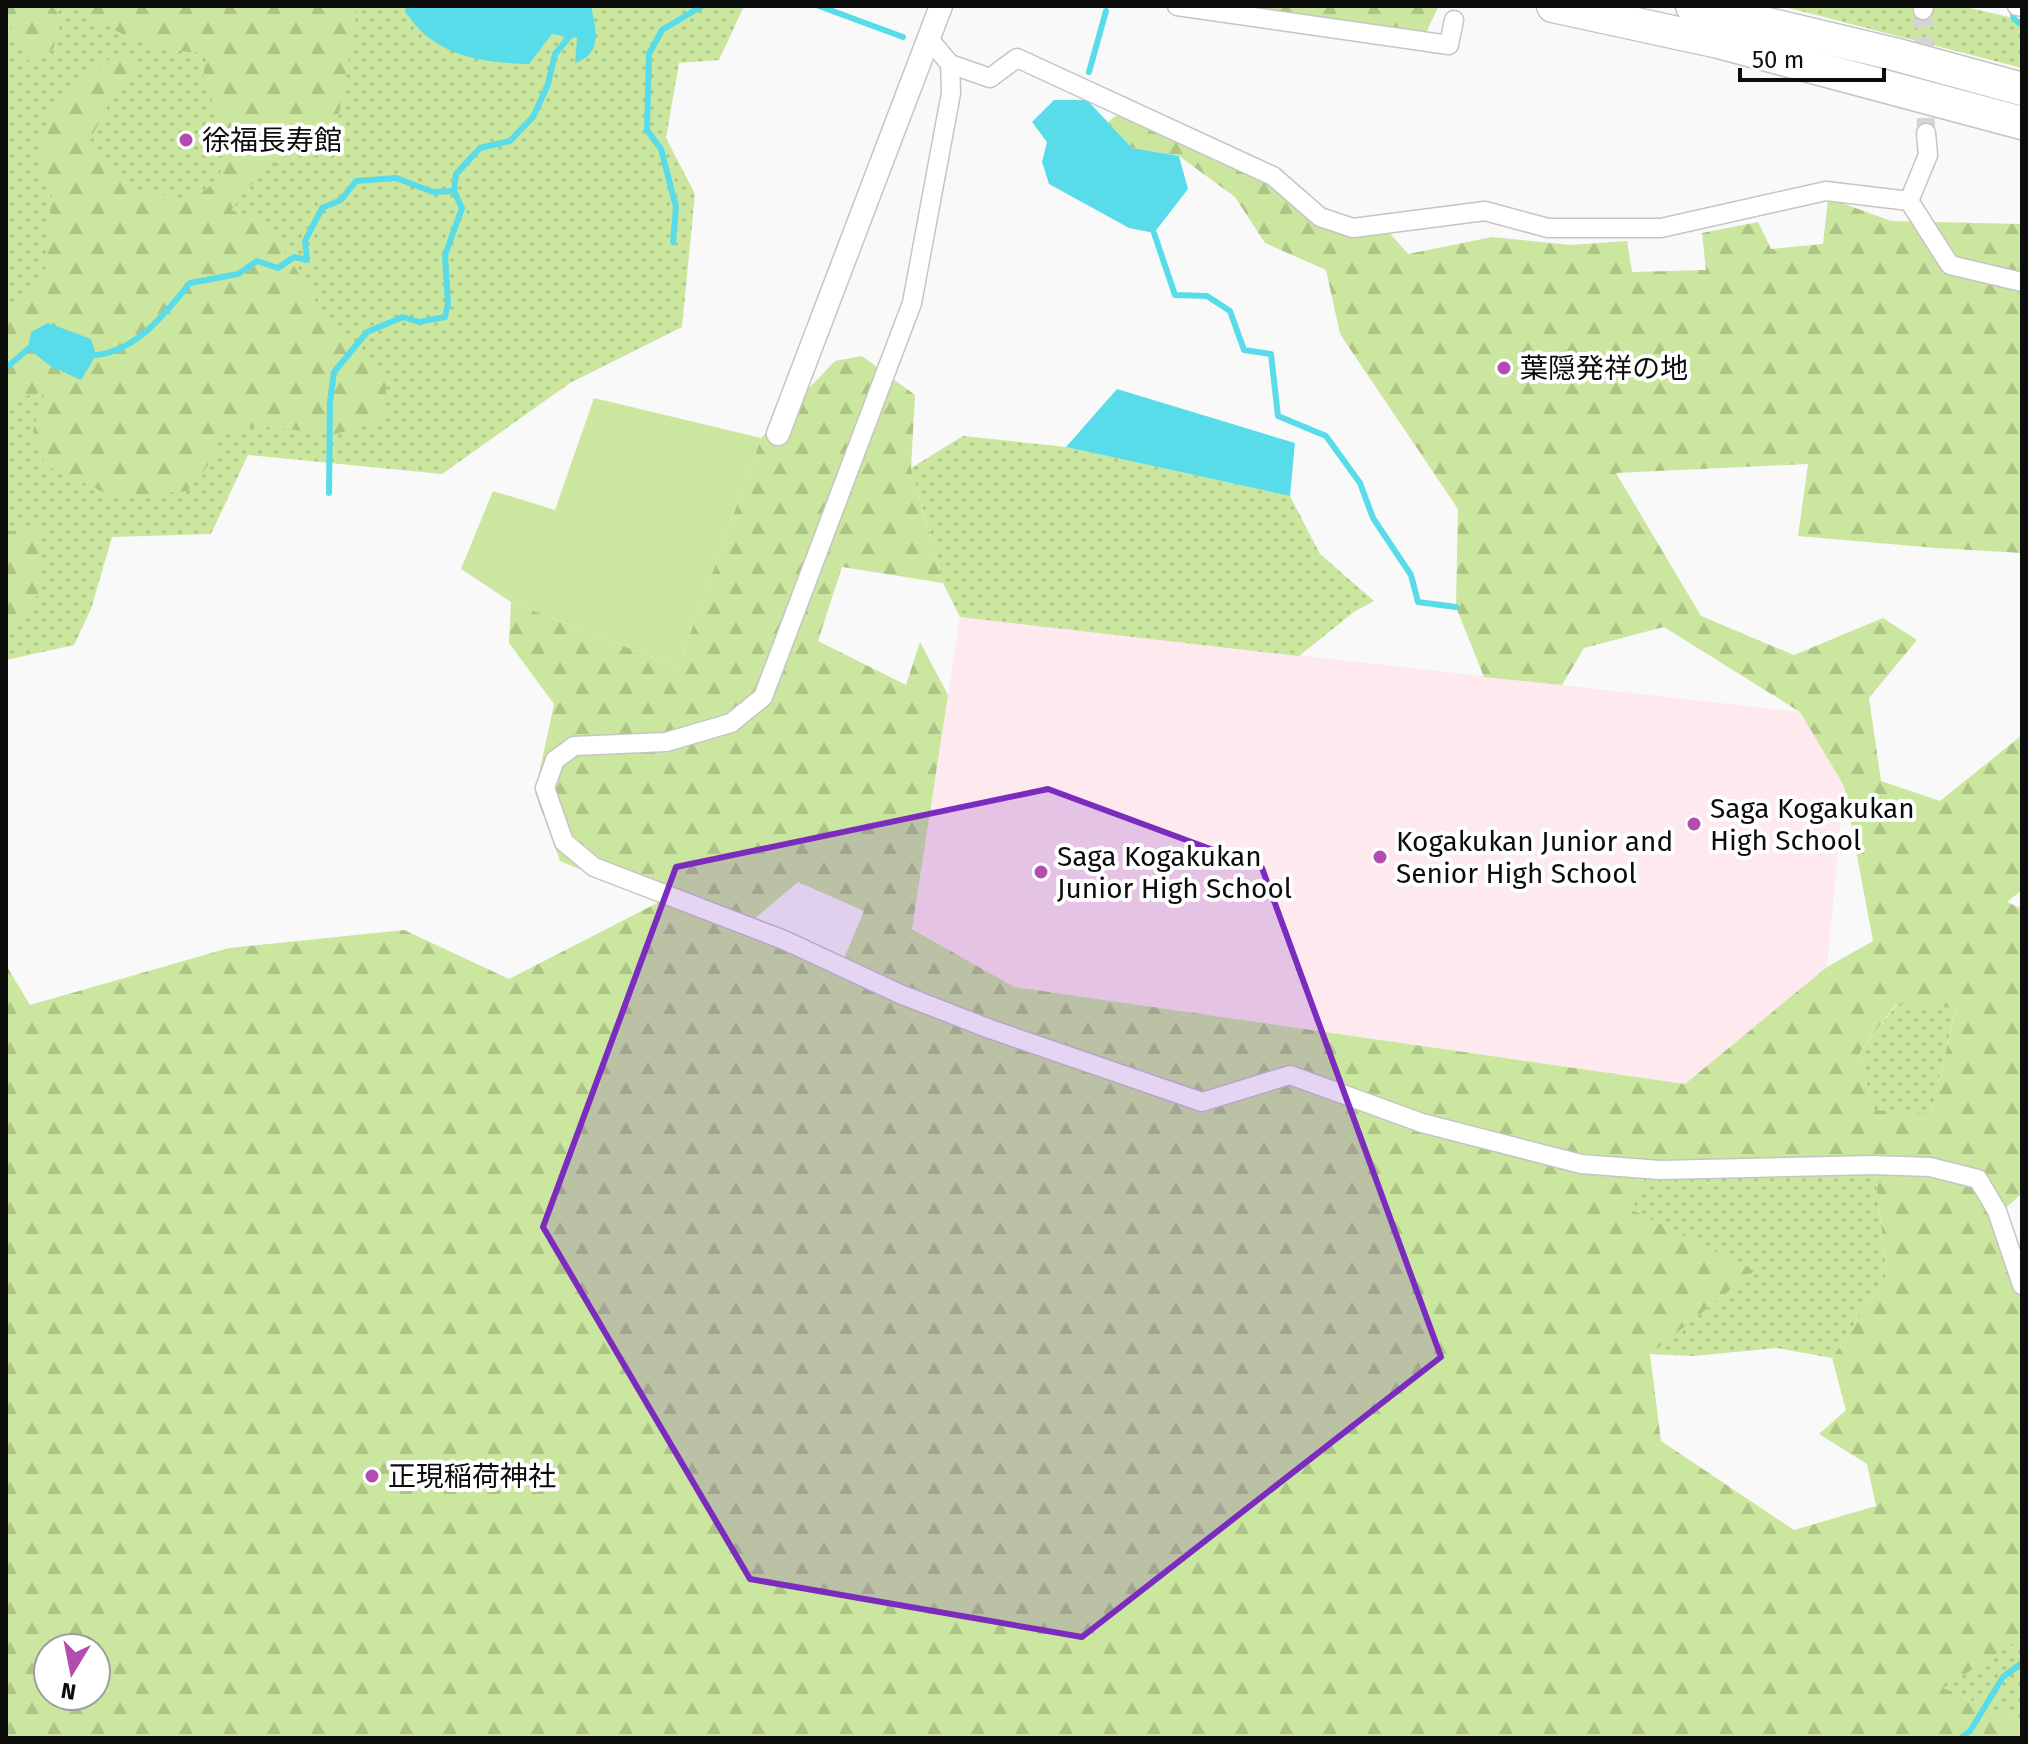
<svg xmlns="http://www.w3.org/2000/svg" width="2028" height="1744" font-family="'Fira Sans','Noto Sans JP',sans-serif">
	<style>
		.education { fill: #fee9ef }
		.grass { fill: url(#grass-dots) }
		.forest { fill: url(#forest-firs); fill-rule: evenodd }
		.pitch { fill: #cbe69e }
		.water { fill: #59dcea }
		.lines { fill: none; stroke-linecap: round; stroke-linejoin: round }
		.stream { stroke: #59dcea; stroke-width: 6 }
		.minor-tunnel { stroke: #d5d5d6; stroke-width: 18; stroke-dasharray: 18 9; stroke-linecap: butt }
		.minor-casing { stroke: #c5c5c6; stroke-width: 21 }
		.tertiary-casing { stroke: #c5c5c6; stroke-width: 25 }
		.motorway-casing { stroke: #c5c5c6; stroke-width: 35 }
		.minor { stroke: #fff; stroke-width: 18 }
		.tertiary { stroke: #fff; stroke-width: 22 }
		.motorway { stroke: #fff; stroke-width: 32 }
		.marked { fill: #7b2cbf; fill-opacity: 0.2; stroke: #7b2cbf; stroke-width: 6; stroke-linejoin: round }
		.poi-dot { fill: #b24cb0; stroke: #fff; stroke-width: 3 }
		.labels { text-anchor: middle; stroke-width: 8; stroke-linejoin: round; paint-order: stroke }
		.poi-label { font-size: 28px; fill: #0c0c0c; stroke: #fff; text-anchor: start }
	</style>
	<defs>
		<pattern id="grass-dots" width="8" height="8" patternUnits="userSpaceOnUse" patternTransform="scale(2)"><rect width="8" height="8" fill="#cbe69e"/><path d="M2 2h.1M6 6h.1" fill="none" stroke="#adc487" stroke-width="1.8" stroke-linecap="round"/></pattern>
		<pattern id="forest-firs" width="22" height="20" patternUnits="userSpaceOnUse" patternTransform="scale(2)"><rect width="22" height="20" fill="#cbe69e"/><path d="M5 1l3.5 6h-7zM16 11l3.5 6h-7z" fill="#adc487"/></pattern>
	</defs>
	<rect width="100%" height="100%" fill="#f9f9fa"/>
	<polygon class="education" points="960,617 1800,712 1844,786 1827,967 1685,1084 1013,987 912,928"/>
	<g class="grass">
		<polygon points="6,6 744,6 719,60 679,63 666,138 695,194 682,327 570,383 442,474 248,455 211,534 112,537 91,609 74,645 6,660"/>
		<polygon points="1781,6 1961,6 2022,20 2022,68"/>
		<polygon points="963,436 1066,447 1290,496 1320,554 1374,601 1354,612 1299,656 960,617 943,583 911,468"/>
		<polygon points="1897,1004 1956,1007 1931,1114 1873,1111 1860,1052"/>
		<polygon points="1653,1158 1873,1158 1887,1274 1832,1358 1777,1348 1693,1356 1649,1354 1631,1210"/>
		<polygon points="2022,1638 2022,1722 1942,1688"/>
	</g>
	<g class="forest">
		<polygon points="6,6 52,6 62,19 53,49 28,61 6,18"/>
		<path d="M 81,6 L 358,6 L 337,124 L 304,129 L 284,156 L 250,186 L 231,210 L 267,222 L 336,334 L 386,378 L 386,420 L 335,434 L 256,426 L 223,433 L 207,467 L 187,491 L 114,497 L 45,465 L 33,431 L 45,392 L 6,400 L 6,316 L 46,267 L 52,188 L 35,177 L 50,107 L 117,53 L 145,64 L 110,102 L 90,139 L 109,170 L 142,191 L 179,198 L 200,194 L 215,182 L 231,153 L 231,134 L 202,82 L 207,54 C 189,51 169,51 151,46 C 131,39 95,22 81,6 Z"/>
		<polygon points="1244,6 1432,6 1438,7 1426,33"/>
		<path d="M 1126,108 L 1273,176 L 1320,217 L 1382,224 L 1408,254 L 1492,237 L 1570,245 L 1627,241 L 1632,272 L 1706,270 L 1702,233 L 1758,222 L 1771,249 L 1823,244 L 1828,198 L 1891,221 L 2022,224 L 2022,553 L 1936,548 L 1798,536 L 1808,464 L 1616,473 L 1701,616 L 1794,655 L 1883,618 L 1917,640 L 1869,698 L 1881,781 L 1940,801 L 2022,735 L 2022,890 L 2007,902 L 2022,909 L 2022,1193 L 2006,1208 L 2022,1256 L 2022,1638 L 1943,1688 L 2022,1722 L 2022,1738 L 6,1738 L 6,965 L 30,1005 L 229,948 L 404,930 L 509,979 L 659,902 L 560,861 L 535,793 L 554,704 L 509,643 L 511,602 L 678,667 L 761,438 L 835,361 L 862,356 L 915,395 L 911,468 L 943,583 L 842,567 L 818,641 L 906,685 L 920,642 L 948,695 L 912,929 L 1014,987 L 1685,1084 L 1827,967 L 1873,941 L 1844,786 L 1800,712 L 1664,627 L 1584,648 L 1562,685 L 1484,677 L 1456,607 L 1458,509 L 1340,334 L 1326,270 L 1265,243 L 1235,197 L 1179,156 L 1132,148 L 1108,122 ZM 798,882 L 864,911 L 837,975 L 741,930 ZM 1896,1004 L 1956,1008 L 1931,1114 L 1873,1110 L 1860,1052 ZM 1873,1158 L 1887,1274 L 1832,1358 L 1846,1410 L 1819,1434 L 1867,1464 L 1876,1506 L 1794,1530 L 1661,1441 L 1650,1354 L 1754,1271 L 1632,1210 L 1653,1159 ZM 48,1648 L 96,1648 L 96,1696 L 48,1696 Z"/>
		<polygon points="39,530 41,591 6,635 6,531"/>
	</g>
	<polygon class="pitch" points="594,398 761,438 678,667 511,602 461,569 493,491 555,510"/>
	<g class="water">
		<path d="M 406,6 L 591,6 C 596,29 603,54 575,63 L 577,38 L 552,34 L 529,64 C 496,63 460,60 432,40 C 421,33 413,22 405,12 Z"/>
		<polygon points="1054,100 1087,100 1132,148 1179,156 1188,189 1154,233 1129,228 1049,184 1042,162 1047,142 1032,122"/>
		<polygon points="48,323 91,339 96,355 81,380 52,367 28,349 31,332"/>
		<polygon points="1117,389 1295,443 1290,496 1066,447"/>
	</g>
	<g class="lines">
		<g class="stream">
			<polyline points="819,6 903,37"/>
			<polyline points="2012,9 2014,19 2022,25"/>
			<polyline points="1089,72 1106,11"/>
			<polyline points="1154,233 1175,295 1207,296 1230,311 1244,350 1271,354 1278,416 1326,436 1360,483 1373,518 1411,575 1418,602 1456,607"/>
			<polyline points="673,242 676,207 661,149 647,130 649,54 662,30 702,6"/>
			<path d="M 96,355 C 136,351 166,313 190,283 L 238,274 L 257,261 L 278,268 L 294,257 L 307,260 L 305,241 L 322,208 L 341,200 L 356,181 L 396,178 L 433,192 L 454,191"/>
			<polyline points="6,368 28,349"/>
			<polyline points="329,493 330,402 334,372 367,332 403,317 419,322 445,317 448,304 445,255 462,208 454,191 456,174 480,148 510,141 533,117 548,84 555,54 570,36"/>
			<polyline points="1961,1738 1970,1731 2003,1677 2022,1663"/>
		</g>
		<polyline class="minor-tunnel" points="1923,10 1926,133"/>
		<defs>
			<g id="minor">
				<polyline points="1177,6 1449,45 1454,20"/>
				<polyline points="2017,6 2022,7"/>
				<polyline points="1923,10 1924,6"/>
				<polyline points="929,39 950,64 990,78 1017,58 1273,176 1320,217 1353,228 1485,211 1548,228 1661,228 1826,191 1909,201"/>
				<polyline points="950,64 951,93 912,303 763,697 731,723 666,742 574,746 555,760 545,788 564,842 594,867 784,940 900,994 990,1029 1202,1102 1290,1075 1422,1123 1581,1164 1660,1170 1873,1165 1930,1167 1978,1179 1997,1211 2022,1285"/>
				<polyline points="1909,201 1950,265 2022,282"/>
				<polyline points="1909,201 1928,155 1926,133"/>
			</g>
			<polyline id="tertiary" points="778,434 941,6"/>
			<g id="motorway">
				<polyline points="1553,6 1719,42 2022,123"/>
				<polyline points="1692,6 1894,54 2022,89"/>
			</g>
		</defs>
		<use href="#minor" class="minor-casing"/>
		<use href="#tertiary" class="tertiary-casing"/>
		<use href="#motorway" class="motorway-casing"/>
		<use href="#minor" class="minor"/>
		<use href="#tertiary" class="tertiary"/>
		<use href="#motorway" class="motorway"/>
	</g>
	<path class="marked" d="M 1048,789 L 1262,868 L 1441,1357 L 1082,1637 L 750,1579 L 543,1227 L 676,867 Z"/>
	<g class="poi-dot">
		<circle cx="186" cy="140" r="8"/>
		<circle cx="1504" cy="368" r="8"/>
		<circle cx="1694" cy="824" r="8"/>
		<circle cx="1380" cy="857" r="8"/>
		<circle cx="1041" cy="872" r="8"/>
		<circle cx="372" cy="1476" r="8"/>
	</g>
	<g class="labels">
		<g class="poi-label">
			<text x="202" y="150">徐福長寿館</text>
			<text x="1520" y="378">葉隠発祥の地</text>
			<text x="1710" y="818">Saga Kogakukan<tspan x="1710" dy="32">High School</tspan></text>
			<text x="1396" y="851">Kogakukan Junior and<tspan x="1396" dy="32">Senior High School</tspan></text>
			<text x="1057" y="866">Saga Kogakukan<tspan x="1057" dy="32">Junior High School</tspan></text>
			<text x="388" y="1486">正現稲荷神社</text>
		</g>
	</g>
	<rect width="2028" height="1744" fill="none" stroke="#0c0c0c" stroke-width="16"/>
	<g transform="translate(72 1672) rotate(190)"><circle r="38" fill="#ffffff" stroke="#9e9e9e" stroke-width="2"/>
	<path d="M0-6L14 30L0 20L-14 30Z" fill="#b24cb0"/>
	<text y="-12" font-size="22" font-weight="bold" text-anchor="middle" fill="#0c0c0c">N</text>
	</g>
	<path d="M1740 68v12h144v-12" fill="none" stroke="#0c0c0c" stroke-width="4"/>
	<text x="1752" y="68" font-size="24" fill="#0c0c0c" stroke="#ffffff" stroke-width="6" paint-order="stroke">50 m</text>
</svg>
